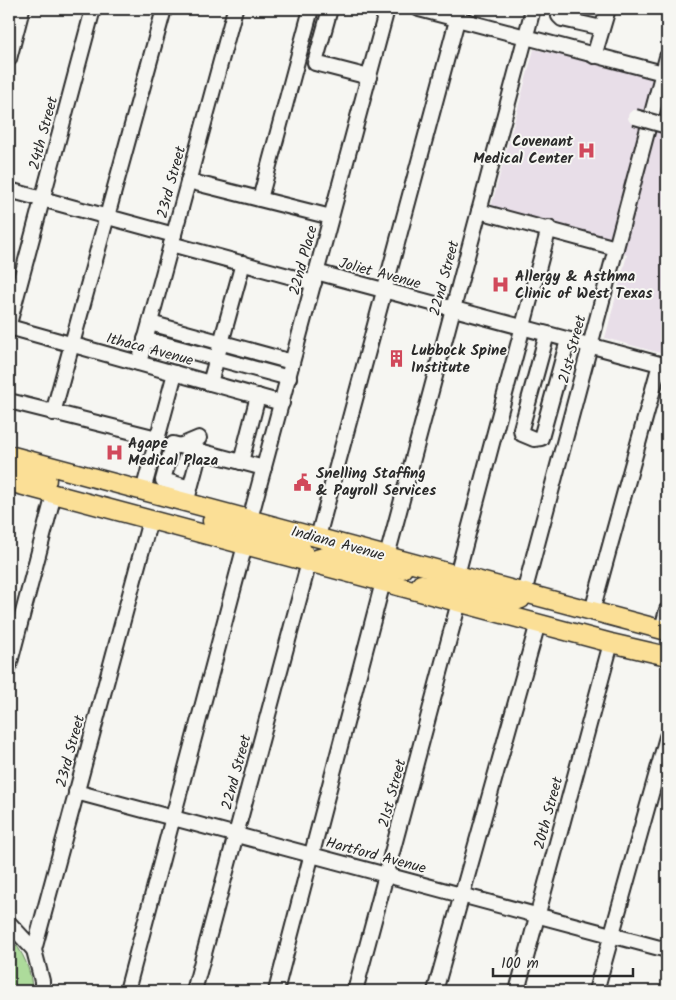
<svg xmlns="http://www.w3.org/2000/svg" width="676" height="1000" font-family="Kalam,sans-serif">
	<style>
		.built { fill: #e8dee8 }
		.park { fill: #addb9b; stroke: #6c8363 }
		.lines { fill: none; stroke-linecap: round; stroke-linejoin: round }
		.minor-casing { stroke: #2b2b2b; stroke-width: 18 }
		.major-casing { stroke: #2b2b2b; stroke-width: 21 }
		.minor { stroke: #f6f6f2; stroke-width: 14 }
		.major { stroke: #fbdf96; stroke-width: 18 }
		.minor-bridge-casing { stroke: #2b2b2b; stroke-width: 18; stroke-linecap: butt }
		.minor-bridge { stroke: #f6f6f2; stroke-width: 14 }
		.labels { text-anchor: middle; stroke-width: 4; stroke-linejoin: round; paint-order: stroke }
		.street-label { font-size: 15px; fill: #2b2b2b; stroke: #f6f6f2 }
		.poi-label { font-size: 15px; font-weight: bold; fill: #2b2b2b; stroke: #f6f6f2; text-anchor: start }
	</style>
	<rect width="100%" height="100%" fill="#f6f6f2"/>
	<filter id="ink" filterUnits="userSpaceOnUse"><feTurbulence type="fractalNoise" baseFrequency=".02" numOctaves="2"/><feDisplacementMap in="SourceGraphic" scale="10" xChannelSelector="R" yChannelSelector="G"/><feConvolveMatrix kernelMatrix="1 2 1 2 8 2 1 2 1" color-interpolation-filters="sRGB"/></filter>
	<g filter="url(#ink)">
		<polygon class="built" points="534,49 667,81 667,355 605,338 627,255 488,218"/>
		<path class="park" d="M 9,937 C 23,950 32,972 32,991 L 9,991 Z"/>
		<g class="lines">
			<defs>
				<g id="minor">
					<polyline points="330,9 315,63 369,77"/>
					<polyline points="419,9 663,73"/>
					<polyline points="561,9 559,16 562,19 602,28"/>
					<polyline points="594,56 608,9"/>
					<polyline points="9,59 22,9"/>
					<polyline points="188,181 331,217"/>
					<polyline points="9,190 174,235"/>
					<polyline points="260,199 311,9"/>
					<polyline points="479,211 616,248"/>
					<polyline points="171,244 314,283"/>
					<polyline points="316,272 667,366"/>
					<polyline points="150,323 292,362"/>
					<polyline points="9,324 93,9"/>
					<polyline points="9,327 282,403"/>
					<polyline points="547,334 521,429 522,434 534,439 541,438 568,340"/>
					<polyline points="145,339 289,378"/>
					<polyline points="139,363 235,9"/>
					<polyline points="210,383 243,263"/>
					<polyline points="9,401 157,438"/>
					<polyline points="53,413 164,9"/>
					<polyline points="180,446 199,438"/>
					<polyline points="241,462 258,396"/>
					<polyline points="190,488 163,480 173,444 264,468"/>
					<polyline points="143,491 175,373"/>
					<polyline points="188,496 200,451"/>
					<polyline points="250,519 387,9"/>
					<polyline points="318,537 460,9"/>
					<polyline points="387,556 533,9"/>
					<polyline points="457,575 549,228"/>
					<polyline points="524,593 667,57"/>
					<polyline points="592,611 660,364"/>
					<polyline points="662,629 667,610"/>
					<polyline points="9,666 54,494"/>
					<polyline points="76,792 667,950"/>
					<polyline points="9,923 34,950"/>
					<polyline points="42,991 42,981 34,950 150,520"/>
					<polyline points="127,991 245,545"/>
					<polyline points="194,991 309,562"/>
					<polyline points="276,991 383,582"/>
					<polyline points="355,991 459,602"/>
					<polyline points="435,991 538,623"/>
					<polyline points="517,991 611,643"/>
					<polyline points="596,991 667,737"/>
				</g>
				<g id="major">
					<polyline points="9,455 667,631"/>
					<polyline points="9,469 47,480"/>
					<polyline points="9,482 611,643 667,656"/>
					<polyline points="212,521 300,547 309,562"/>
					<path d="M 314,560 C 335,550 358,562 379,567 C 387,568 395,568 403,569"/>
					<polyline points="421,584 460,588 513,602 521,599 524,593"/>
				</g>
			</defs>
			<use href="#minor" class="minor-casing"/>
			<use href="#major" class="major-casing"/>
			<use href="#minor" class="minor"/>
			<use href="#major" class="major"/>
			<defs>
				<polyline id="minor-bridge" points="635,117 667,126"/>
			</defs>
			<use href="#minor-bridge" class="minor-bridge-casing"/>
			<use href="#minor-bridge" class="minor-bridge"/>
		</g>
	</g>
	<defs>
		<symbol id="hospital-bare" viewBox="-9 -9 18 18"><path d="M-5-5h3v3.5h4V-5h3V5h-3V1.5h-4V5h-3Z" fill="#d1495b" stroke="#f6f6f2" stroke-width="2.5" paint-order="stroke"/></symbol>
		<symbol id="building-bare" viewBox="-9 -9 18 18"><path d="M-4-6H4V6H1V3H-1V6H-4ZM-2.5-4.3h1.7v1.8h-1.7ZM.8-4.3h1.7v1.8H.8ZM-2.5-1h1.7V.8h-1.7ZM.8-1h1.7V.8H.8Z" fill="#d1495b" stroke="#f6f6f2" stroke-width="2.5" paint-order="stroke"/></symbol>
		<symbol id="civic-bare" viewBox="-9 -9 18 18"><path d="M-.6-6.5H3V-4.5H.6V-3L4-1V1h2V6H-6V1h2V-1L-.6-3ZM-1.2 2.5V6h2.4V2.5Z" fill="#d1495b" stroke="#f6f6f2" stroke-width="2.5" paint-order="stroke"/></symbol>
	</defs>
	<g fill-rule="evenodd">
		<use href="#hospital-bare" x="574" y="138" width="25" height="25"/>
		<use href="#hospital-bare" x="488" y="272" width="25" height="25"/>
		<use href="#building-bare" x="384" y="346" width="25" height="25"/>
		<use href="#hospital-bare" x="102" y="440" width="25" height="25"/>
		<use href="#civic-bare" x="290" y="470" width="25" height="25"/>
	</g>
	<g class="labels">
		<g class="street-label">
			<text transform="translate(43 133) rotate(-75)" y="5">24th Street</text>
			<text transform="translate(171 182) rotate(-75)" y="5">23rd Street</text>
			<text transform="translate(303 260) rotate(-75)" y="5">22nd Place</text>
			<text transform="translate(380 273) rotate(15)" y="5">Joliet Avenue</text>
			<text transform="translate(444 278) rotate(-75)" y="5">22nd Street</text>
			<text transform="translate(150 349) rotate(15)" y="5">Ithaca Avenue</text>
			<text transform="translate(572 349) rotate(-75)" y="5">21st Street</text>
			<text transform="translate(338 543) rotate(15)" y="5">Indiana Avenue</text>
			<text transform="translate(70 751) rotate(-75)" y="5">23rd Street</text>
			<text transform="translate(236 772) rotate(-75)" y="5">22nd Street</text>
			<text transform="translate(392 793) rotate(-75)" y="5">21st Street</text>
			<text transform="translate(548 813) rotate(-75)" y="5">20th Street</text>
			<text transform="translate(376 855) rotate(15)" y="5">Hartford Avenue</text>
		</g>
		<g class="poi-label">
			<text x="573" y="146" text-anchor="end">Covenant<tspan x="573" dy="17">Medical Center</tspan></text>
			<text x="515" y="281">Allergy &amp; Asthma<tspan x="515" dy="17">Clinic of West Texas</tspan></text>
			<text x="411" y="355">Lubbock Spine<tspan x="411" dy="17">Institute</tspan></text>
			<text x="128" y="448">Agape<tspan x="128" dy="17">Medical Plaza</tspan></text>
			<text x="316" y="478">Snelling Staffing<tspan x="316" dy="17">&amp; Payroll Services</tspan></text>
		</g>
	</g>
	<rect width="676" height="1000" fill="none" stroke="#f6f6f2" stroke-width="30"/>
	<rect x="15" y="15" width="646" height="970" fill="none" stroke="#2b2b2b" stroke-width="2" filter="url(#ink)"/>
	<path d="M493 968v8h140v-8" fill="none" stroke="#2b2b2b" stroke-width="2.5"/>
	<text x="501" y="968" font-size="15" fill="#2b2b2b" stroke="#f6f6f2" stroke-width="4" paint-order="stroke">100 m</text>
</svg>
